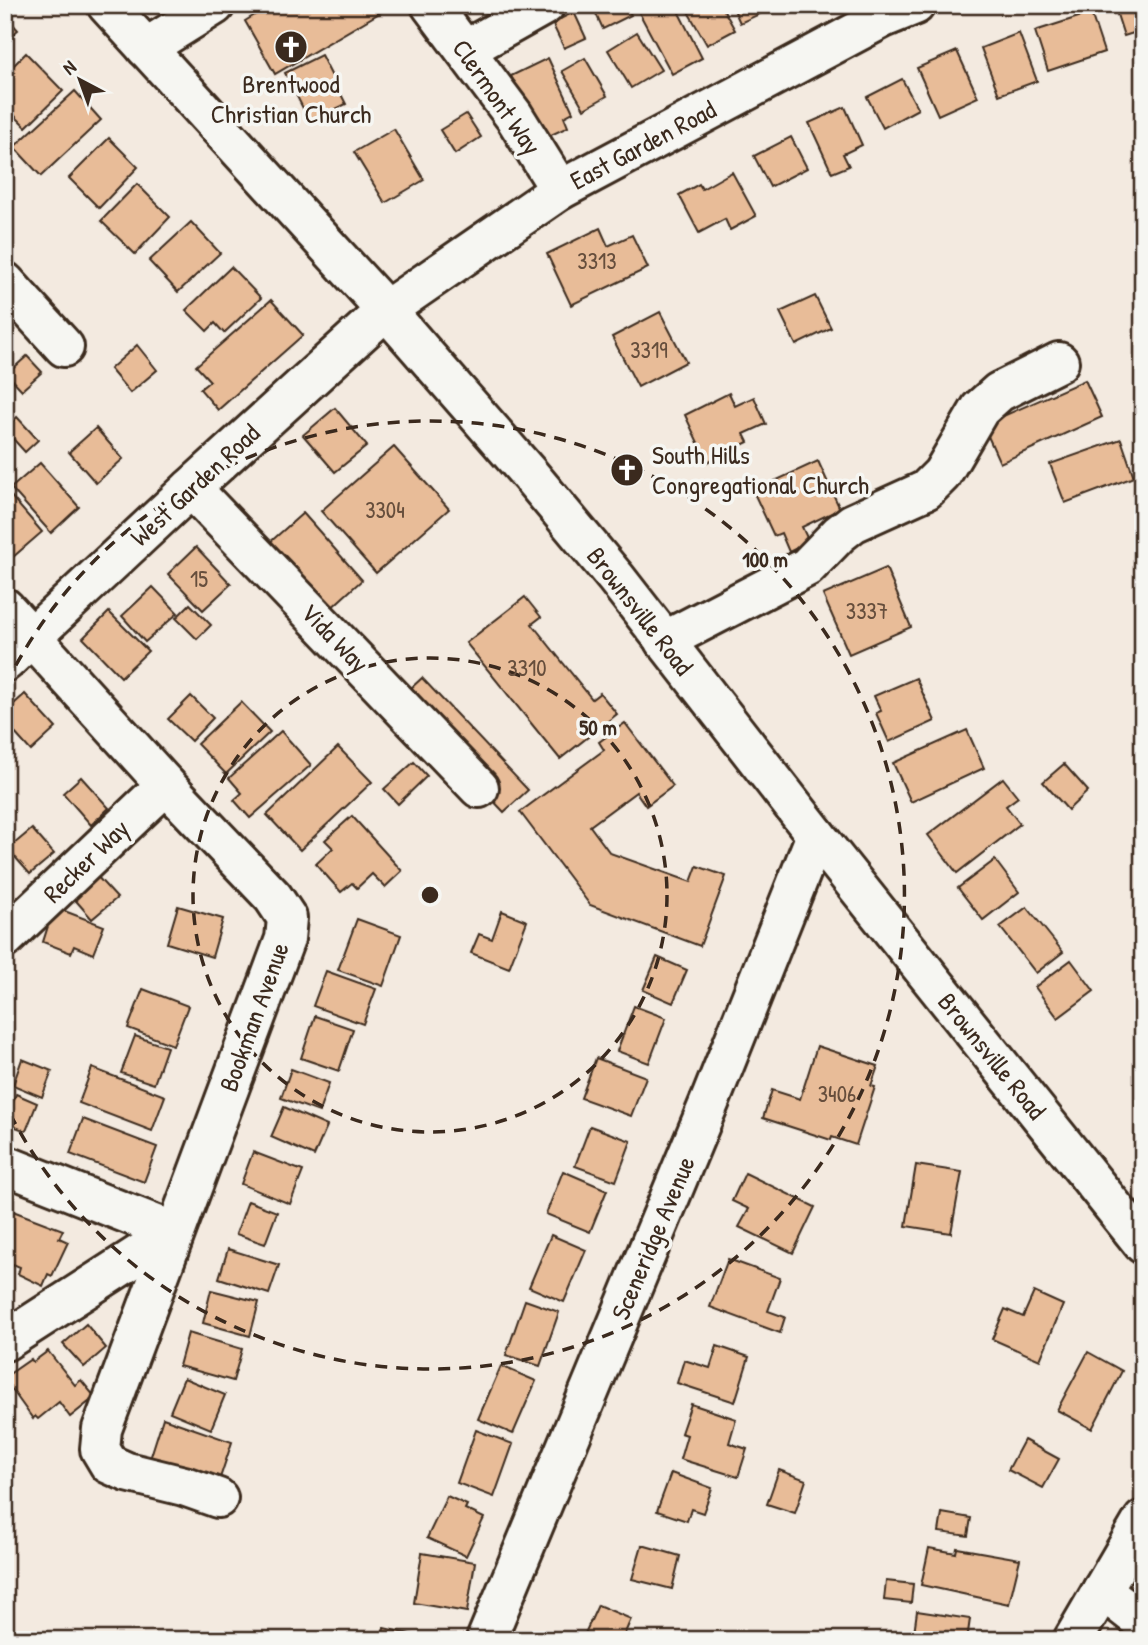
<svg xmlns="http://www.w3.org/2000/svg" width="1148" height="1645" font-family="'Patrick Hand',sans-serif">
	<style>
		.building { fill: #e8bc98; stroke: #3b2a1e; stroke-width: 2 }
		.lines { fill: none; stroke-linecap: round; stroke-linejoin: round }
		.minor-casing { stroke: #3b2a1e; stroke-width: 44 }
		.major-casing { stroke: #3b2a1e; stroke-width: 44 }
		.minor { stroke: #f6f6f2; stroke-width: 38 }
		.major { stroke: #f6f6f2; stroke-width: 38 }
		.ring { fill: none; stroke: #3b2a1e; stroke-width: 3.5; stroke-dasharray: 12 9 }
		.labels { text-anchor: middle; stroke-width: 7; stroke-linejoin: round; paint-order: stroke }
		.number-label { font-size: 23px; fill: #664e3c }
		.poi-label { font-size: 26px; fill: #3b2a1e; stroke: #f6f6f2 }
		.street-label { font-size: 26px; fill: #3b2a1e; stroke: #f6f6f2 }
		.centre { fill: #3b2a1e; stroke: #f6f6f2; stroke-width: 3.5 }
		.ring-label { font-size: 21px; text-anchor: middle; font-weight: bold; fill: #3b2a1e; stroke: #f6f6f2; stroke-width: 7; stroke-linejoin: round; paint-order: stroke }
	</style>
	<rect width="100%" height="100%" fill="#f3eae0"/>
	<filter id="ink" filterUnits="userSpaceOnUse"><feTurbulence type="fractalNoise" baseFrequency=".0143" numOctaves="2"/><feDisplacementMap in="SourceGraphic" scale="14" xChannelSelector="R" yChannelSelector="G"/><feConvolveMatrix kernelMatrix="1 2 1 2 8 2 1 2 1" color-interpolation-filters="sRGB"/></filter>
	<g filter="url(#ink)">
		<g class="building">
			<polygon points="271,5 393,5 275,74 245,21"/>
			<polygon points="592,5 626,5 631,15 603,29"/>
			<polygon points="635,5 675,5 702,58 672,74"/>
			<polygon points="696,5 721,5 735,30 707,45 687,10"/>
			<polygon points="732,5 779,5 740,23"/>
			<polygon points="1114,5 1142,5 1143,30 1124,36"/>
			<polygon points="574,12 586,38 564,48 552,23"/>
			<polygon points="1091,13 1104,52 1048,71 1035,31"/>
			<polygon points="5,15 18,30 5,41"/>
			<polygon points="637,32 661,70 631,88 608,50"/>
			<polygon points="1019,33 1037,81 999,95 981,48"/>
			<polygon points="957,51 978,97 938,115 917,68"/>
			<polygon points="26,53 63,91 26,127 5,106 5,74"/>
			<polygon points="321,55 346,104 310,122 285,73"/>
			<polygon points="548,58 573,112 564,117 568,127 549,136 545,127 536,131 511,76"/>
			<polygon points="585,58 607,96 584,109 562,71"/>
			<polygon points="902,79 918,109 883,128 867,97"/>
			<polygon points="75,91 101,120 41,176 14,147"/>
			<polygon points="845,107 862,145 843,154 849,166 832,173 809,123"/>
			<polygon points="466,114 481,137 455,154 440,130"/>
			<polygon points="394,129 424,180 385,203 354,152"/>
			<polygon points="791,137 807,168 770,187 754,156"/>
			<polygon points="109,138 138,167 99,208 69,178"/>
			<polygon points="732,172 756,216 730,230 725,219 699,233 679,195 699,184 702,189"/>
			<polygon points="137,184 170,217 135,254 101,221"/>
			<polygon points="191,222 220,253 178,292 149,261"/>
			<polygon points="600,228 608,246 632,235 648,268 571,305 547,254"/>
			<polygon points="231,267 261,298 224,333 215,323 207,331 186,310"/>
			<polygon points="815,296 831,328 796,345 780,312"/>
			<polygon points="271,300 303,335 218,410 200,389 210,381 196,366"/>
			<polygon points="660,312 686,362 638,387 612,337"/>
			<polygon points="137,345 157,370 130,393 110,369"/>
			<polygon points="27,356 42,372 22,390 7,374"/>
			<polygon points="1085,380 1102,417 1000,463 983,425"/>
			<polygon points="729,393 735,406 754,397 766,424 744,434 748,442 707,462 685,415"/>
			<polygon points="335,408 367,446 335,472 303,435"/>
			<polygon points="17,417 38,440 25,452 5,430"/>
			<polygon points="96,428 123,459 96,483 69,452"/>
			<polygon points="1121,439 1134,477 1065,503 1050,464"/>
			<polygon points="394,447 449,509 376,573 321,511"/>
			<polygon points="818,461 840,509 802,527 809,542 789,552 781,533 774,536 753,491"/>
			<polygon points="40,463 79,507 51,533 11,488"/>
			<polygon points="10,495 42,532 13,557 5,548 5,500"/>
			<polygon points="303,513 362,580 329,610 269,543"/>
			<polygon points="196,547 231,584 203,610 168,574"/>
			<polygon points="886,568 911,627 849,654 823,595"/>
			<polygon points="153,587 178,613 145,642 122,616"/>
			<polygon points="525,597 541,617 532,624 592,699 600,693 617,714 560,759 466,643"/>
			<polygon points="190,604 211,625 197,639 176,618"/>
			<polygon points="109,612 148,651 121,677 83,638"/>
			<polygon points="422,678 528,790 504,812 398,700"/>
			<polygon points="916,678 935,721 889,742 876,713 881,711 874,696"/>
			<polygon points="25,694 56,728 31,751 5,722 5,712"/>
			<polygon points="191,696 213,718 191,741 168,719"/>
			<polygon points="241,702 270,732 226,774 197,744"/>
			<polygon points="625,723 673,786 646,806 636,792 590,826 610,853 691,882 697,866 726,876 700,946 590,905 520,812 604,750 599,742"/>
			<polygon points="967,730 984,768 911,802 893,763"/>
			<polygon points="281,731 311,765 250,818 234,800 242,793 229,778"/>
			<polygon points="338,747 372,782 300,850 267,815"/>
			<polygon points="414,762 427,776 398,804 384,789"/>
			<polygon points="1064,764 1088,791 1068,810 1043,782"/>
			<polygon points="81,777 109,808 91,825 63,793"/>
			<polygon points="1003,778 1018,797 1006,806 1020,824 957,873 928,835"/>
			<polygon points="352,816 402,871 385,887 372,874 357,888 352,883 341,892 316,864 333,848 325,840"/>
			<polygon points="32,829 54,854 30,874 8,849"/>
			<polygon points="995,860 1019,892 983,920 958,888"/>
			<polygon points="95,874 117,898 92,919 71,895"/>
			<polygon points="178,906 223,919 212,957 167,943"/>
			<polygon points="54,907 104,926 93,954 74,946 71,953 43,942"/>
			<polygon points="1027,907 1063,952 1036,973 1000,927"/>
			<polygon points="502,911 527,921 509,968 471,953 479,934 492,939"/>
			<polygon points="357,919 401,935 383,986 338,970"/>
			<polygon points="657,957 687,970 673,1003 643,990"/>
			<polygon points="1071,960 1094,991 1058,1018 1035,987"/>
			<polygon points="326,971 376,989 363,1024 313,1006"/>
			<polygon points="143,989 188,1006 173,1045 128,1028"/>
			<polygon points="634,1006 666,1018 649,1063 617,1051"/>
			<polygon points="315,1016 353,1029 339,1071 301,1058"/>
			<polygon points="135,1036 167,1047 154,1084 121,1073"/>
			<polygon points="817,1046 878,1066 871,1086 875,1087 856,1145 832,1137 831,1140 763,1118 772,1090 800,1099"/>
			<polygon points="596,1058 646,1077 631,1116 581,1098"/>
			<polygon points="22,1059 52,1071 42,1097 13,1085"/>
			<polygon points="92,1068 165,1096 152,1131 79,1103"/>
			<polygon points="291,1069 329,1083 319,1112 281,1098"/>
			<polygon points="16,1094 37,1103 26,1131 5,1123"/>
			<polygon points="284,1107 327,1126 314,1156 271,1137"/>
			<polygon points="83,1119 157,1147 144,1182 70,1154"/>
			<polygon points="590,1126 631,1141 616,1181 575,1166"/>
			<polygon points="253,1152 303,1171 290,1204 241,1184"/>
			<polygon points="916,1165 962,1172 951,1233 906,1226"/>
			<polygon points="563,1171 607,1190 590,1232 546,1214"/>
			<polygon points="745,1173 815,1207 793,1253 739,1227 749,1209 732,1201"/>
			<polygon points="248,1201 277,1212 265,1244 236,1234"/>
			<polygon points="5,1208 63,1230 59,1238 68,1242 52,1276 48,1274 43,1286 18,1274 20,1267 13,1264 5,1279"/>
			<polygon points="551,1235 586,1250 564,1302 529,1287"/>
			<polygon points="228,1249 279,1265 269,1294 219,1278"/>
			<polygon points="728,1259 780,1278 768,1311 785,1317 780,1333 710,1307"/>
			<polygon points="211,1290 259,1302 250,1336 203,1323"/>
			<polygon points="1034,1292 1063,1305 1040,1360 992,1339 1005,1309 1023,1317"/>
			<polygon points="525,1300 559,1312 540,1366 506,1355"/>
			<polygon points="86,1324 106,1348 84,1367 63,1344"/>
			<polygon points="188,1333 242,1349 233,1381 179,1366"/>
			<polygon points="717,1346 749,1357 735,1402 677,1383 684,1360 710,1368"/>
			<polygon points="48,1351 75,1385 81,1380 95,1397 70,1417 59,1402 38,1419 35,1416 33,1419 5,1380 5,1377 31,1359 33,1362"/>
			<polygon points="1088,1352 1122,1371 1092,1429 1057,1410"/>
			<polygon points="501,1366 536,1381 513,1434 478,1419"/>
			<polygon points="184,1378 225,1395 211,1429 170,1412"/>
			<polygon points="691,1404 736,1419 729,1443 747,1449 738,1477 680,1459 687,1435 681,1433"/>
			<polygon points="163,1418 232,1442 220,1478 189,1467 187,1471 150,1459"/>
			<polygon points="476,1430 513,1444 494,1497 457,1483"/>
			<polygon points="1024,1440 1059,1459 1043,1488 1008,1470"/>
			<polygon points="779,1470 806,1480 795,1513 767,1504"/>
			<polygon points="671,1473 712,1488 703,1513 691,1509 687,1521 657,1511"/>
			<polygon points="447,1496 467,1505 465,1509 484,1518 466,1556 427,1538"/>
			<polygon points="942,1513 971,1518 968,1536 939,1532"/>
			<polygon points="642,1545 680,1556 672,1589 632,1579"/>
			<polygon points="929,1548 956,1553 957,1548 1020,1559 1009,1604 921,1585"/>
			<polygon points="422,1553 475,1562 467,1612 414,1603"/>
			<polygon points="886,1581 913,1584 911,1603 884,1600"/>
			<polygon points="598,1605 631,1619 622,1640 582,1640"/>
			<polygon points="917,1611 970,1619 967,1640 913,1640"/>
			<polygon points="384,1628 427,1638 426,1640 382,1640"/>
		</g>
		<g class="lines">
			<defs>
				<g id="minor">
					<polyline points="431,5 514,116 560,190"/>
					<polyline points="146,48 215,5"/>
					<polyline points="465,50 545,5"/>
					<polyline points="5,282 64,347"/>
					<polyline points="191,488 479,788"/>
					<polyline points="5,608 166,785 273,897 287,918 285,939 102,1429 100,1449 109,1464 127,1472 184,1486 218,1498"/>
					<polyline points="664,641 807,567 839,534 853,523 926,490 942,474 980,409 999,392 1059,362"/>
					<polyline points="5,662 191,488 386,310 560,190 883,18 915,5"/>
					<polyline points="5,938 166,785"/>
					<polyline points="5,1165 174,1232"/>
					<polyline points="5,1341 174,1232"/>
					<polyline points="1102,1590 1143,1622"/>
					<polyline points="486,1640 712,1096 816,835"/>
					<polyline points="1073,1640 1143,1520"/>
				</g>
				<polyline id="major" points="107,5 386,310 530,475 616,578 816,835 1143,1244"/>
			</defs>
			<use href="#minor" class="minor-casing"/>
			<use href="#major" class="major-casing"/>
			<use href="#minor" class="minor"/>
			<use href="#major" class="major"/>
		</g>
	</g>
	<g class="ring">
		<circle cx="430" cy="895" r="237"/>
		<path d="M6 684A474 474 0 1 1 6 1106"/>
	</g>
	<defs>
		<symbol id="church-disc" viewBox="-11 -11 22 22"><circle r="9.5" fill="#3b2a1e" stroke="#f6f6f2"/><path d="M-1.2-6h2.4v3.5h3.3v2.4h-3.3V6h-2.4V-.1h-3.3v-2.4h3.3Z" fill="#fff"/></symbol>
	</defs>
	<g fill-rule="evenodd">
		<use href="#church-disc" x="272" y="28" width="38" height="38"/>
		<use href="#church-disc" x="608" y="451" width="38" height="38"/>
	</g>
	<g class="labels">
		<g class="number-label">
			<text x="597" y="269">3313</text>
			<text x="649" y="358">3319</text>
			<text x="385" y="518">3304</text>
			<text x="199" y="587">15</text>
			<text x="867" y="619">3337</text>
			<text x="527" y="676">3310</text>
			<text x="837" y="1102">3406</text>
		</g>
		<g class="poi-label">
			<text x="291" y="93">Brentwood<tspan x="291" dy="30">Christian Church</tspan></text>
			<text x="652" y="464" text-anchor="start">South Hills<tspan x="652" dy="30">Congregational Church</tspan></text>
		</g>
		<g class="street-label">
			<text transform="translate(497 97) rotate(55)" y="9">Clermont Way</text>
			<text transform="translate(643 145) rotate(-28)" y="9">East Garden Road</text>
			<text transform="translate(195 485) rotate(-43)" y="9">West Garden Road</text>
			<text transform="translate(640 611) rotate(52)" y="9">Brownsville Road</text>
			<text transform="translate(335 638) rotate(46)" y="9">Vida Way</text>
			<text transform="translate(86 861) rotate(-44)" y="9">Recker Way</text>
			<text transform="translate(254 1017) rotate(-70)" y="9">Bookman Avenue</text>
			<text transform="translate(992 1056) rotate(51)" y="9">Brownsville Road</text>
			<text transform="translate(653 1238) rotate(-67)" y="9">Sceneridge Avenue</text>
		</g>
	</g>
	<circle cx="430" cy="895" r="10" class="centre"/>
	<g class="ring-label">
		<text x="765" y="567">100 m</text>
		<text x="598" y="735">50 m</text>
	</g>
	<rect width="1148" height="1645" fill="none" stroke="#f6f6f2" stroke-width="28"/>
	<rect x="14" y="14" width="1120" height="1617" fill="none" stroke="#3b2a1e" stroke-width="2.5" filter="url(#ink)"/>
	<g transform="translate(80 80) rotate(319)" stroke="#f6f6f2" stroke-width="5" paint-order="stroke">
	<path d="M0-5L12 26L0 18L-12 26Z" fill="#3b2a1e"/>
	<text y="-10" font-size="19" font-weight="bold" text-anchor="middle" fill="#3b2a1e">N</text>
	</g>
</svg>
